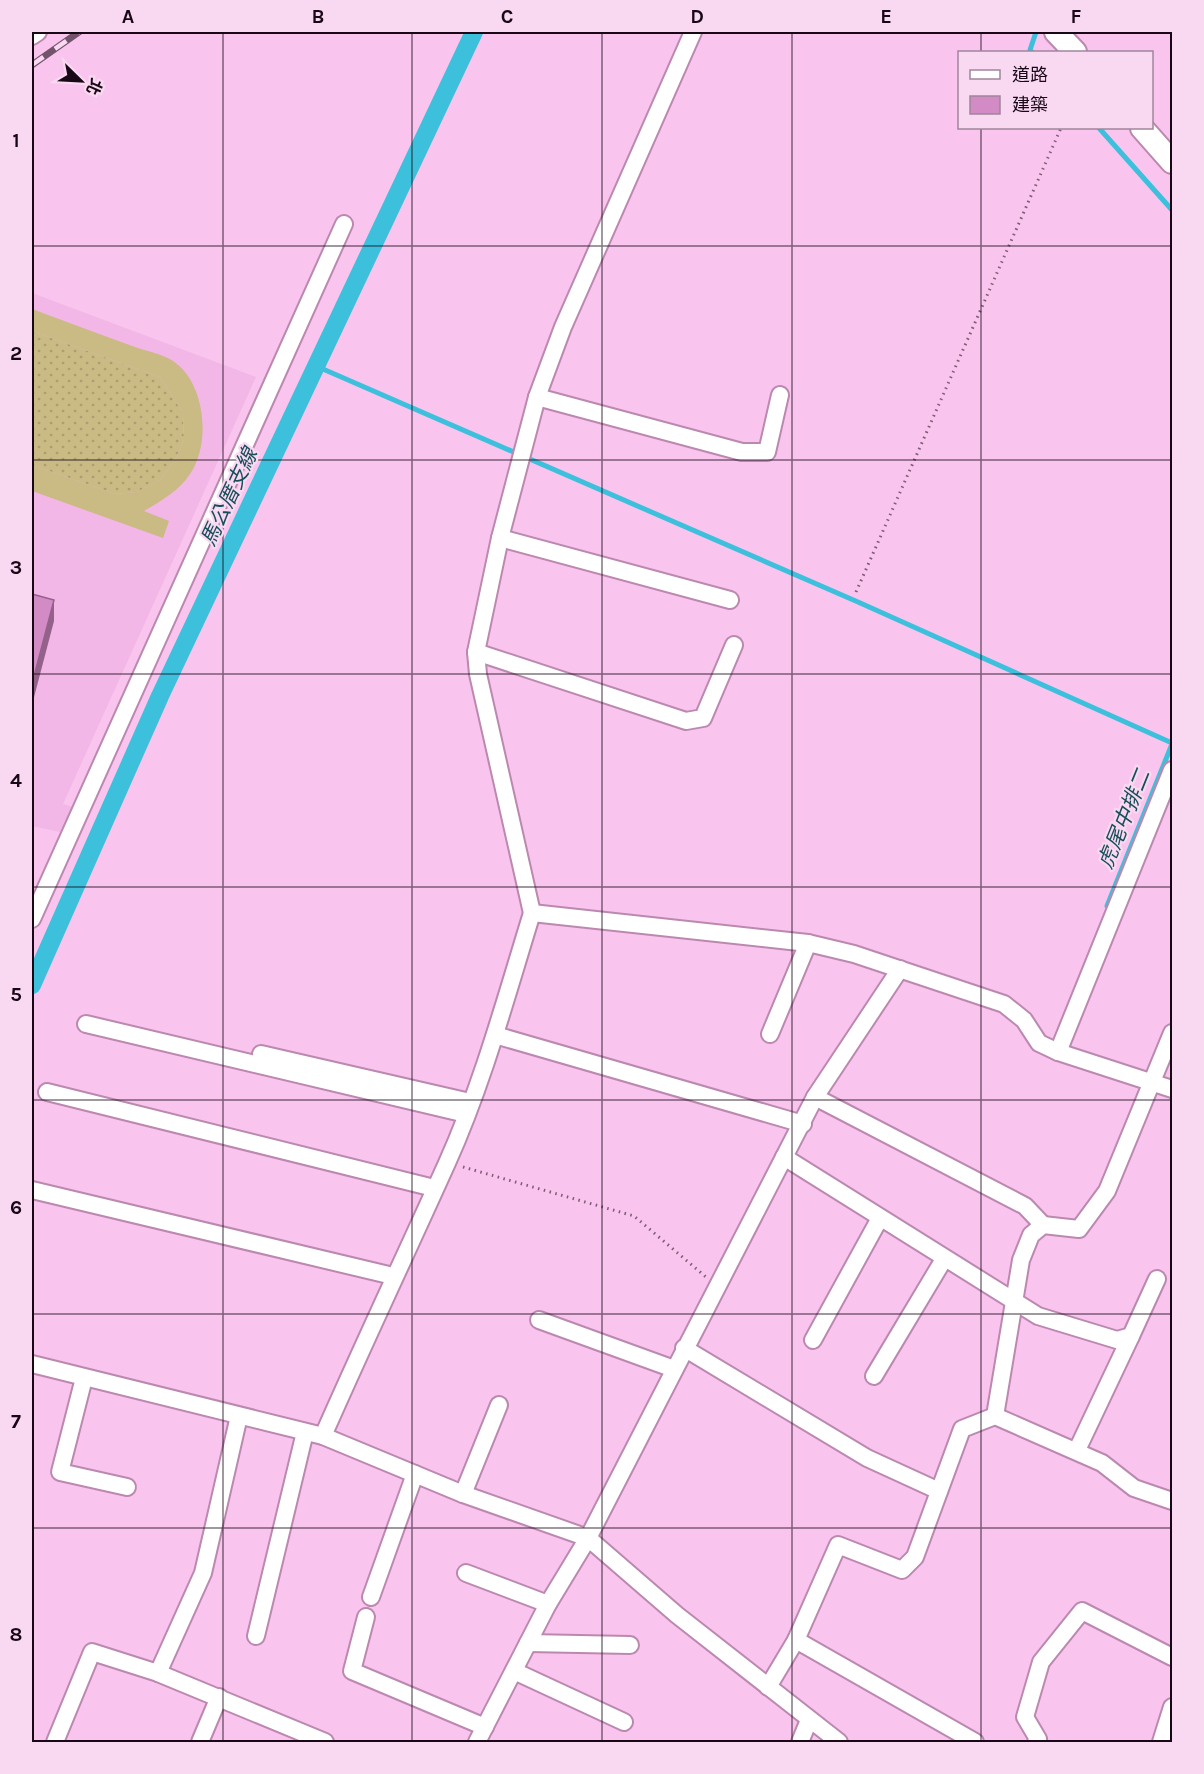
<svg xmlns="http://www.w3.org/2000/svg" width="1204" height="1774" font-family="Karla,'Noto Sans TC',sans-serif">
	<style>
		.built { fill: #f2b7e6 }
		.grass { fill: url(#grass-dots) }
		.pitch { fill: #caba84 }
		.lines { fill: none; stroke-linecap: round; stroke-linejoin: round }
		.stream { stroke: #3dc0db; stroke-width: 5 }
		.canal { stroke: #3dc0db; stroke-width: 18 }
		.minor-casing { stroke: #bb89b0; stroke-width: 20 }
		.major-casing { stroke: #bb89b0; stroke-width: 26 }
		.path { stroke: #7e5c77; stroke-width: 3; stroke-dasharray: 1.5 4.5; stroke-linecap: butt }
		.minor { stroke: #fff; stroke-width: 16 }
		.major { stroke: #fff; stroke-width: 22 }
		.rail-casing { stroke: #73536c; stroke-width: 7 }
		.rail { stroke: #f9d9f2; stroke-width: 4.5; stroke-dasharray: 14; stroke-linecap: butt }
		.shaded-wall { fill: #94618a }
		.building { fill: #d38bc5; stroke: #94618a; stroke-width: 1.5 }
		.grid { fill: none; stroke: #180715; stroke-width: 1.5; stroke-opacity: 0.55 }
		.labels { text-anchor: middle; stroke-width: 4.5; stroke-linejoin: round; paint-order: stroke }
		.water-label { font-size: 21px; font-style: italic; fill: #184e59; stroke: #f9d9f2 }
		.neatline { fill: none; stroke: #180715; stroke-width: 2 }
		.grid-label { font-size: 20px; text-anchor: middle; font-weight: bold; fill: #180715 }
	</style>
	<defs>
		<pattern id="grass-dots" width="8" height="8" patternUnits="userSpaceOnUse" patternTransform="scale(1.5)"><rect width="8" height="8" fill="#caba84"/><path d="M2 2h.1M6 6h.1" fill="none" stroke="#ad9e71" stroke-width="1.8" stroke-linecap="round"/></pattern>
	</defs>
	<rect width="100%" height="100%" fill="#f9c4ed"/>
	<polygon class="built" points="32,293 256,377 63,804 73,807 60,832 32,826"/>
	<polygon class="grass" points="32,331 160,377 183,413 184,440 175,460 160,480 137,492 115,494 32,465"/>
	<path class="pitch" d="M 32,309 C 66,322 100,334 135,347 C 146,351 163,354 173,361 C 206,383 211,444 190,474 C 178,492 162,500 144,511 L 169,521 L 163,538 L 32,491 L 32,465 L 115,494 L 137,492 L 160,480 L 175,460 L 184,440 L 183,413 L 160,377 L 32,331 Z"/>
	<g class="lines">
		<g class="stream">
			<polyline points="1032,52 1030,50 1036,32"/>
			<polyline points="1099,128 1172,210"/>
			<polyline points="316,366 858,602 1172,743"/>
			<polyline points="1107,906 1172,744"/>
		</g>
		<polyline class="canal" points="32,985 160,696 474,32"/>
		<defs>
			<g id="minor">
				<polyline points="32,36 38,32"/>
				<polyline points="537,397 742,452 767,452 780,395"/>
				<polyline points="500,538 730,600"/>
				<polyline points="476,652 686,721 703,718 734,645"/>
				<polyline points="532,913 478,674 476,652 500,538 537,397 563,327 693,32"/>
				<polyline points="32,919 344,224"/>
				<polyline points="86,1024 466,1114"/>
				<polyline points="770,1034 808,943"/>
				<polyline points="495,1035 803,1124"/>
				<polyline points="1058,1052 1172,770"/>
				<polyline points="261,1054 470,1102"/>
				<polyline points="47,1092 434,1188"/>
				<polyline points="815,1097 1025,1206 1043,1225"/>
				<polyline points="784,1157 1038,1316 1117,1340 1131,1336 1157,1279"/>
				<polyline points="32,1190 393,1276"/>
				<polyline points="539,1320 674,1369"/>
				<polyline points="813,1340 880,1218"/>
				<polyline points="684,1348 867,1458 939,1491"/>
				<polyline points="32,1364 323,1436 463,1494 588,1538 677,1615 839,1742"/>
				<polyline points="874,1376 944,1259"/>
				<polyline points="84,1378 60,1472 127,1487"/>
				<polyline points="239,1416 203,1573 158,1673 325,1742"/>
				<polyline points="995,1416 1021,1260 1031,1235 1043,1225 1079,1229 1107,1191 1172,1033"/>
				<path d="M 323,1436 C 363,1345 406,1254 447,1163 C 483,1083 506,997 532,913 L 808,943 L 854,954 L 1004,1004 L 1024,1020 L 1039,1043 L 1058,1052 L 1172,1089"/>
				<polyline points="1077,1450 1131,1336"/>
				<polyline points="463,1494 499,1405"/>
				<polyline points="466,1573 548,1604"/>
				<polyline points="371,1597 415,1474"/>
				<polyline points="366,1617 352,1671 485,1727"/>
				<polyline points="256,1636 305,1432"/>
				<polyline points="796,1640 975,1742"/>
				<polyline points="528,1643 630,1645"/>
				<polyline points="514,1671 624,1722"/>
				<polyline points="768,1687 796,1640 838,1545 902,1570 915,1557 962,1429 995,1416 1102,1463 1134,1488 1172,1501"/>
				<polyline points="55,1742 92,1652 158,1673"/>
				<polyline points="200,1742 219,1697"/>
				<polyline points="477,1742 548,1604 588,1538 815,1097 900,969"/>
				<polyline points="800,1742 809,1720"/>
				<polyline points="1036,1742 1038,1739 1025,1717 1041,1662 1082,1611 1172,1657"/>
				<polyline points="1161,1742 1172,1707"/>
			</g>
			<g id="major">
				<polyline points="1056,32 1075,52"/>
				<polyline points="1142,128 1172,162"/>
			</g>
		</defs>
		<use href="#minor" class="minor-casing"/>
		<use href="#major" class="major-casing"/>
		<g class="path">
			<polyline points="856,592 1061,128"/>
			<polyline points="463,1167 634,1216 706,1277"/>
		</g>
		<use href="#minor" class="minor"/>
		<use href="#major" class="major"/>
		<defs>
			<polyline id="rail" points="32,65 79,32"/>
		</defs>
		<use href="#rail" class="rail-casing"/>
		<use href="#rail" class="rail"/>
	</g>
	<polygon class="shaded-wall" points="54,600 54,621 32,705 32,684"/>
	<polygon class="building" points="32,594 54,600 32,684"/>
	<path class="grid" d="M 223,32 L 223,1742M 412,32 L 412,1742M 602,32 L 602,1742M 792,32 L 792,1742M 981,32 L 981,52M 981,128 L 981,1742M 32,246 L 1172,246M 32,460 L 1172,460M 32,674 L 1172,674M 32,887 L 1172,887M 32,1100 L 1172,1100M 32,1314 L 1172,1314M 32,1528 L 1172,1528"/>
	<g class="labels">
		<g class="water-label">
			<text transform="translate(229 497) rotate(-65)" y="7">馬公厝支線</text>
			<text transform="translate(1124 819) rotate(-68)" y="7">虎尾中排二</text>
		</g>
	</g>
	<rect width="1204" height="1774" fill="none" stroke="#f9d9f2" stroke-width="66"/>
	<rect x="958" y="51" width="195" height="78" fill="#f9d9f2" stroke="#9f859a" stroke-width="1.5"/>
	<rect x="970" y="70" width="30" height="9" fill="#ffffff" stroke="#9f859a" stroke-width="1.5"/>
	<text x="1012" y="81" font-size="18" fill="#180715">道路</text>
	<rect x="970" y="96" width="30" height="18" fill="#d38bc5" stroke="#9f859a" stroke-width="1.5"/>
	<text x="1012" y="111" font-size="18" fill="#180715">建築</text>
	<g transform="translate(81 81) rotate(114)" stroke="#f9d9f2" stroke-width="4.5" paint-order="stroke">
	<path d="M0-4.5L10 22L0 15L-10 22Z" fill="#180715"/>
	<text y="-9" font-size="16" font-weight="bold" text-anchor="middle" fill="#180715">北</text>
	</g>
	<rect x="33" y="33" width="1138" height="1708" class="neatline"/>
	<g class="grid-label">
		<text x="128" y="23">A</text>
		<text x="318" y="23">B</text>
		<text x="507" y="23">C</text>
		<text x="697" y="23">D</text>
		<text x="886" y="23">E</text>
		<text x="1076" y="23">F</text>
		<text x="16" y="147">1</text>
		<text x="16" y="360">2</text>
		<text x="16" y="574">3</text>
		<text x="16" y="787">4</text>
		<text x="16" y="1001">5</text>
		<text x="16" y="1214">6</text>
		<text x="16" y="1428">7</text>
		<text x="16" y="1641">8</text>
	</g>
</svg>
